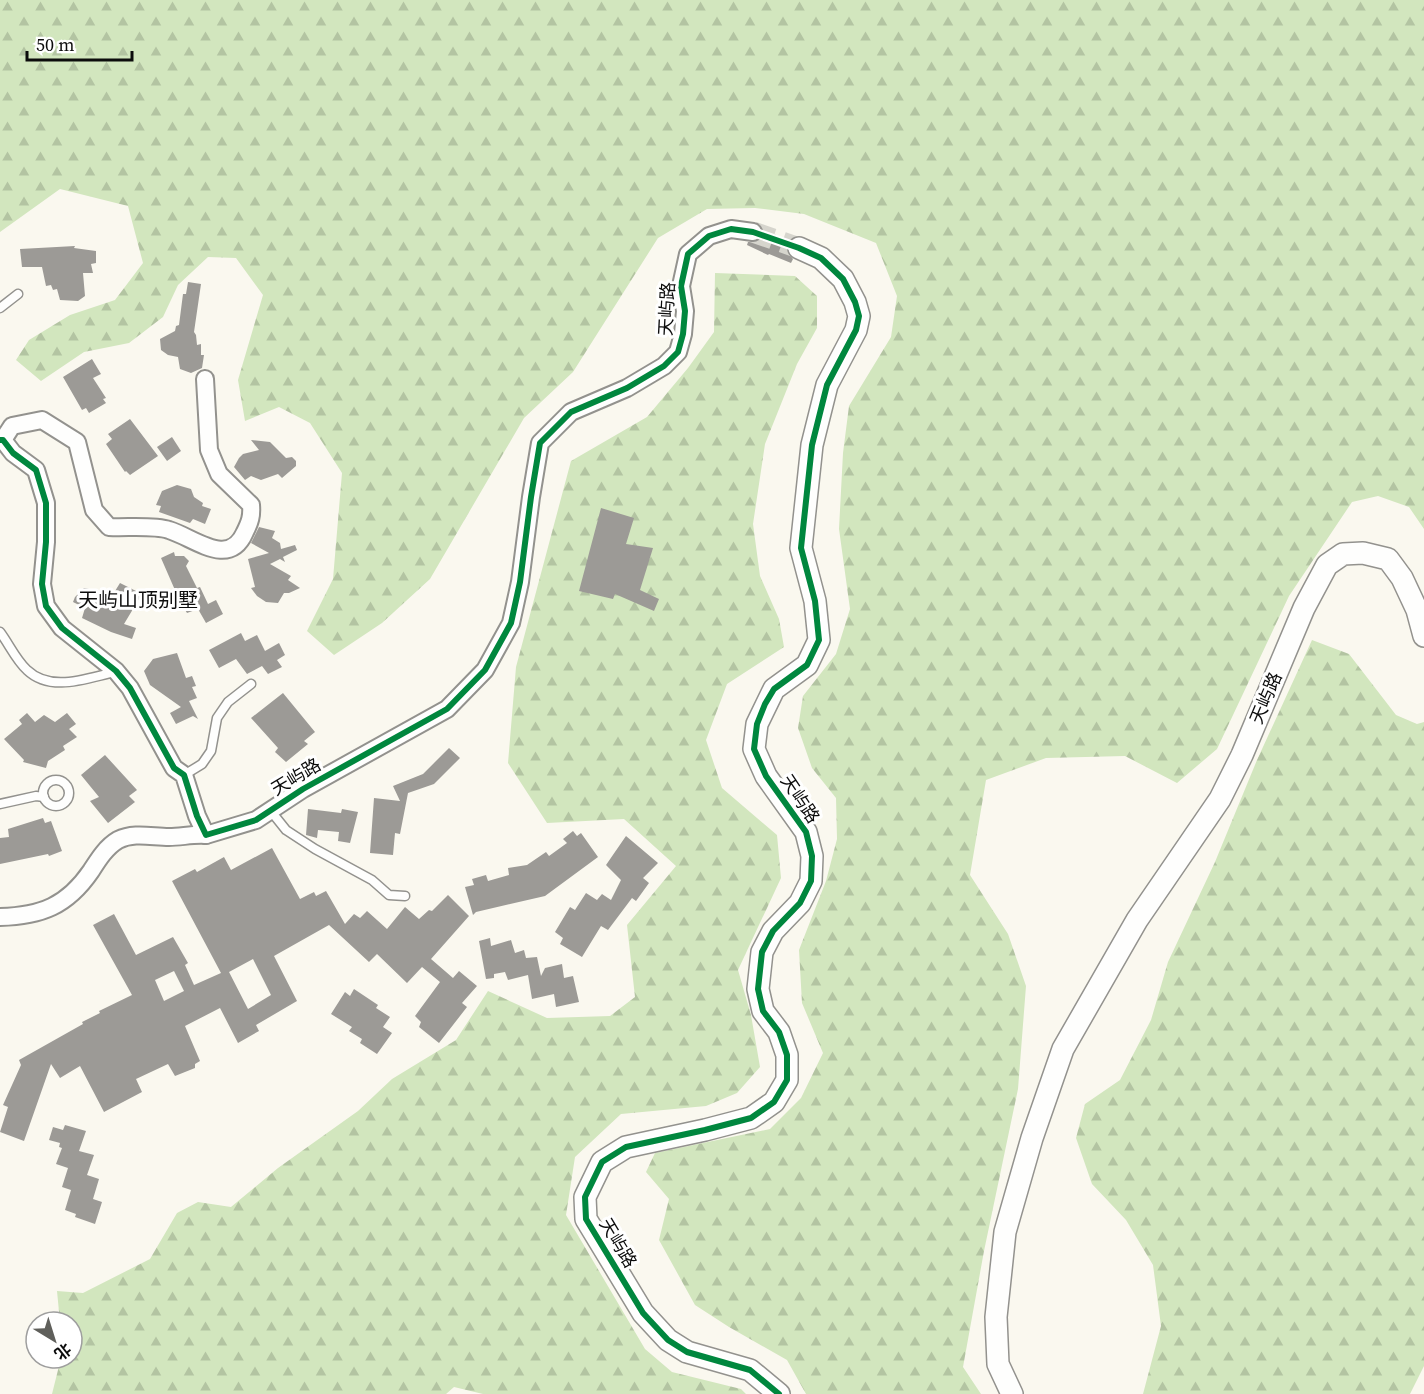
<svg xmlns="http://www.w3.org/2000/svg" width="1424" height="1394" font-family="'Source Serif 4','Noto Sans SC',serif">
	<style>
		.forest { fill: url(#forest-firs) }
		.building { fill: #9c9a96; fill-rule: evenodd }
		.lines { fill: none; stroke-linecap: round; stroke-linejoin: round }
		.tertiary-tunnel { stroke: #d6d5cd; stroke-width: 21; stroke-dasharray: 21 10; stroke-linecap: butt }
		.service-casing { stroke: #93928e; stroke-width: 11 }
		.minor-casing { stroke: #93928e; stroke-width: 20 }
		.tertiary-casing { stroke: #93928e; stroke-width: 24 }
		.service { stroke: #fefefd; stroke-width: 8 }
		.minor { stroke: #fefefd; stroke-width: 16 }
		.tertiary { stroke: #fefefd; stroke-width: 21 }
		.cycleway-casing { stroke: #fff; stroke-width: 10 }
		.cycleway { stroke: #00873e; stroke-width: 6 }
		.labels { text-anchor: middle; stroke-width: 6; stroke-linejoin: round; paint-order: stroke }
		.street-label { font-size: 18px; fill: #0c0c0c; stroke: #fff }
		.neighbourhood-label { font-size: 20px; fill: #0c0c0c; stroke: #fff }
	</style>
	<defs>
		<pattern id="forest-firs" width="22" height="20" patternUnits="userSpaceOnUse" patternTransform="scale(1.5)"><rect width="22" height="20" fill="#d2e6be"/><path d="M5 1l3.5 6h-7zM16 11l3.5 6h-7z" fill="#b3c4a2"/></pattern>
	</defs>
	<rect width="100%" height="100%" fill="#faf8ef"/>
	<g class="forest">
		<polygon points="0,0 1424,0 1424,529 1409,507 1378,496 1352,502 1289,596 1217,749 1177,783 1125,756 1046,758 986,780 970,875 1008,934 1026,986 1018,1089 984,1251 963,1367 981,1394 806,1394 787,1360 729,1327 695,1305 659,1240 669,1199 646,1172 655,1153 770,1129 801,1098 823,1053 802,1003 799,950 826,881 837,839 836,798 812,768 798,728 803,696 836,654 850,609 839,529 843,453 849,406 891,337 897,296 876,243 804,214 755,208 707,209 658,238 573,372 524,418 430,579 382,623 334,655 307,631 333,579 342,473 310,423 279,407 245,421 238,380 263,295 236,258 208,257 178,285 163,317 129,343 84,352 41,381 16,360 29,340 70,315 115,300 143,263 128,206 60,189 0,232"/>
		<polygon points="715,273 795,276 817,296 817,328 797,364 765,444 753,524 760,576 779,619 784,647 727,684 706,740 722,788 777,835 781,878 738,970 751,1015 760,1067 737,1093 706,1106 621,1114 575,1157 566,1215 645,1349 672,1372 741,1389 746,1394 483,1394 454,1387 446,1394 52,1394 61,1358 72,1358 72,1322 60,1322 57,1291 83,1293 150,1259 177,1213 198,1202 231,1207 278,1168 358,1111 392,1079 456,1040 488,991 547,1018 610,1016 635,997 627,925 676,866 624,819 547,823 508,763 516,667 571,461 647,417 688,368 714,332"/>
		<polygon points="1312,640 1349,654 1396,715 1417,724 1424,722 1424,1366 1410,1394 1143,1394 1161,1326 1153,1265 1126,1220 1092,1184 1076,1138 1085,1104 1120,1080 1151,1020 1168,962 1215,862 1257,760"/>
	</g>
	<g class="building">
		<polygon points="763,228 776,235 773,239 788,243 786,250 793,259 791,263 769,254 768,255 747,245 748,242 756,242 761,239 763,234"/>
		<polygon points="75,246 74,248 96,251 96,263 91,264 93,273 83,273 85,296 78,301 60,300 57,289 53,290 51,285 46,286 42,267 22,267 20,249"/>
		<polygon points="188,282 201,284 194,332 196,335 197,345 201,344 201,355 204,355 202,368 191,373 180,369 178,357 168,355 161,350 160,339 175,331 176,326 179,325 183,294 186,294"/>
		<polygon points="92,359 101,374 93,378 106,398 103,399 106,403 89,413 86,408 82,410 63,377"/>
		<polygon points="130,419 158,456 130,475 126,471 125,472 106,444 112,439 108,434"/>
		<polygon points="172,437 181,451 167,461 157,447"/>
		<polygon points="251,440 270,442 286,458 292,457 296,461 296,466 282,478 278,474 261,480 251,476 245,480 234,467 239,458 243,454 259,450"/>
		<polygon points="177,485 191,489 194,497 203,503 202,506 211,509 205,524 193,519 190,523 159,512 161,506 156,505 162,491"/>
		<polygon points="601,508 634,518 626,544 653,548 640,590 659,599 654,611 615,594 613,599 579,591"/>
		<polygon points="259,527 275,531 272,538 280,543 281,549 295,545 297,550 283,557 285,562 280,559 270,564 291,576 288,580 300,588 289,593 284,593 278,603 266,602 257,596 251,588 255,587 248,559 269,553 251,543"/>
		<polygon points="174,552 175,556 184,556 189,561 186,566 197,588 200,587 208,604 216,600 223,614 206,623 198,609 187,613 184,608 181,610 175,598 178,597 161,558"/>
		<polygon points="120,583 142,594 124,624 136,628 132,639 111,632 82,618 85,608 73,602 75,597 84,588 89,589 107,604"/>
		<polygon points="241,633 245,641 257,635 265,651 279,643 285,655 277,660 282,667 268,674 262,666 247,674 236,659 219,668 209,650"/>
		<polygon points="177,653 186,678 192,676 196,686 192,687 197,698 189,701 198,719 193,716 176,724 170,713 181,707 150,685 144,671 153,659"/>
		<polygon points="283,693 315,732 304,741 308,744 286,762 275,752 278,748 251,718"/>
		<polygon points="27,713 35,722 44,715 55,722 67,713 76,724 69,729 77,737 63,746 65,750 48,761 46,768 23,762 24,760 4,739 22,724 19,720"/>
		<polygon points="449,748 460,758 434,784 408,793 400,834 395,833 393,855 370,853 374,798 400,801 393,786 423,774"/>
		<polygon points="105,755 137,790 129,796 135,802 108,823 90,801 99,797 81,775"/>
		<polygon points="308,809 341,813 342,809 358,812 350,843 338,841 339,832 318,830 317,838 306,835"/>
		<polygon points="43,818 45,823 51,821 62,851 49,856 48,854 0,864 0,838 9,837 8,829"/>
		<polygon points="573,831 577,836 581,833 598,857 545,896 476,912 473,915 465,887 474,885 472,879 486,875 488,881 509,875 508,868 527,865 546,852 549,856 567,843 563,839"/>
		<polygon points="626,836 658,863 643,878 649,883 636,901 632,898 608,930 601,926 582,957 560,944 563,938 555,932 570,907 575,910 586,893 597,900 602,894 611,900 621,880 606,865"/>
		<path d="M 272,848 L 300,899 L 314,892 L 316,896 L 326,891 L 345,924 L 354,914 L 360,918 L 367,911 L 387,929 L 405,907 L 419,919 L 429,910 L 432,911 L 448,895 L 469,916 L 431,959 L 453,978 L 459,971 L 477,986 L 462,1003 L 467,1007 L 439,1043 L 419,1027 L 421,1022 L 415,1016 L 440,982 L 422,967 L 407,983 L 377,954 L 369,962 L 329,925 L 274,956 L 297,1001 L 256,1025 L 259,1031 L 238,1043 L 220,1008 L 185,1026 L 200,1061 L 195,1064 L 195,1068 L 175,1076 L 168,1064 L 136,1079 L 142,1092 L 104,1112 L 80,1066 L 60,1078 L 51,1064 L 24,1141 L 0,1132 L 8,1107 L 3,1105 L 21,1065 L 19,1060 L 83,1024 L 82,1022 L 100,1013 L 99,1011 L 132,995 L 93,925 L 114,914 L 136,955 L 173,937 L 188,963 L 185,965 L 194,985 L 221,973 L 172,881 L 195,869 L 197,872 L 224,857 L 231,870 ZM 253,959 L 271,995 L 248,1009 L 229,972 ZM 174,971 L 184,991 L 164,1001 L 155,980 Z"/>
		<polygon points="490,938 491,946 511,940 515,953 524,950 526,958 537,957 541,976 545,968 562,964 564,978 573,976 579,1002 556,1007 554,994 532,999 528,975 508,980 505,972 494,974 494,978 486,979 479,941"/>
		<polygon points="354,989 378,1005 376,1008 390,1017 383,1027 392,1033 377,1054 360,1043 362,1039 349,1031 352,1027 331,1014 345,992 350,996"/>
		<polygon points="65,1125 86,1131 79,1151 94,1155 87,1175 99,1179 93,1199 102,1202 95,1224 75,1217 76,1214 65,1210 71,1190 62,1187 68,1168 56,1164 62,1148 59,1147 60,1143 49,1140 53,1127 63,1130"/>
	</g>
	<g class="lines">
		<polyline class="tertiary-tunnel" points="753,232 799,248"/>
		<defs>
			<g id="service">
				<polyline points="0,308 18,294"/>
				<path d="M 0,632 C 9,644 16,660 27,670 C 51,693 87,678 115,672"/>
				<polyline points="184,775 202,764 211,751 217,718 228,702 251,684"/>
				<circle cx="56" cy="793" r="13"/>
				<polyline points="0,804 36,796 44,797"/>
				<polyline points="270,810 286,830 315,849 372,880 389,895 405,896"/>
			</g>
			<g id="minor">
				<polyline points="0,440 3,440 13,453 36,470 46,503 46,542 42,584 46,606 62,628 116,671 130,688 174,768 184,775 197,816 206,835 256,820 303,789 447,709 485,670 511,623 520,582 531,497 540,443 571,412 627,388 664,366 678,352 683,334 685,311 681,286 688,254 709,236 731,229 753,232"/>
				<path d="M 3,440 L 12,426 L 42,420 L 77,442 L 94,510 L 109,527 C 126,528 154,525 169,530 C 195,538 229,569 245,532 C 250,522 252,516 251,505 L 219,474 L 209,450 L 205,379"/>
				<path d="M 0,917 C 41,916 67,906 91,871 C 98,860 106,847 118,840 C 134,832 152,837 169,837 C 181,837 193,834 206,835"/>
			</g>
			<g id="tertiary">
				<polyline points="779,1394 750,1370 687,1352 668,1340 643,1313 586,1219 585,1197 602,1162 626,1147 705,1130 751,1118 774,1102 787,1080 787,1055 779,1032 763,1011 758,989 762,952 773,931 800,903 811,881 812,856 806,832 766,776 754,749 757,724 774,689 807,665 819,640 815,601 801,548 812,445 827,385 856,330 859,316 855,302 843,279 821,258 799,248"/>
				<polyline points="1012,1394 998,1364 996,1317 1005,1232 1032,1138 1063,1049 1137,920 1220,799 1242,755 1304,608 1327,565 1343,554 1363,553 1388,559 1402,578 1417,610 1424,636"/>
			</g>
		</defs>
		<use href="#service" class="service-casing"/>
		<use href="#minor" class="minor-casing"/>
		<use href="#tertiary" class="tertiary-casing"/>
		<use href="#service" class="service"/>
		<use href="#minor" class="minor"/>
		<use href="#tertiary" class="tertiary"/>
		<defs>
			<polyline id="cycleway" points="0,440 3,440 13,453 36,470 46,503 46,542 42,584 46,606 62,628 116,671 130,688 174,768 184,775 197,816 206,835 256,820 303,789 447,709 485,670 511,623 520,582 531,497 540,443 571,412 627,388 664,366 678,352 683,334 685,311 681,286 688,254 709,236 731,229 753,232 799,248 821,258 843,279 855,302 859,316 856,330 827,385 812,445 801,548 815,601 819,640 807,665 774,689 765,704 757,724 754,749 766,776 806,832 812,856 811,881 800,903 773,931 762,952 758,989 763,1011 779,1032 787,1055 787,1080 774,1102 751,1118 705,1130 626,1147 602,1162 585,1197 586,1219 643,1313 668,1340 687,1352 750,1370 779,1394"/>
		</defs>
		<use href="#cycleway" class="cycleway-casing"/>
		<use href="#cycleway" class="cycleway"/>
	</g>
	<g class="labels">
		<g class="street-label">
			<text transform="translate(667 309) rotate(-87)" y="6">天屿路</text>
			<text transform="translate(1266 698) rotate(-67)" y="6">天屿路</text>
			<text transform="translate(296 777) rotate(-31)" y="6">天屿路</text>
			<text transform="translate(800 799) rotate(56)" y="6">天屿路</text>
			<text transform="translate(618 1243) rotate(59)" y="6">天屿路</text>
		</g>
		<g class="neighbourhood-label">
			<text x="138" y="607">天屿山顶别墅</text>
		</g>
	</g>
	<g transform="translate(54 1340) rotate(142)"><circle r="28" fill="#ffffff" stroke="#9e9e9e" stroke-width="1.5"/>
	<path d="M0-4.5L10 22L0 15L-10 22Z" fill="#5f5f5b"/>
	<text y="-9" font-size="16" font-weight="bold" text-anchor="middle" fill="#0c0c0c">北</text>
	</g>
	<path d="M27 51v9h105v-9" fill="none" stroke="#0c0c0c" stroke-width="3"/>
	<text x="36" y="51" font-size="18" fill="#0c0c0c" stroke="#ffffff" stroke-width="4.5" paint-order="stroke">50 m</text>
</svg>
